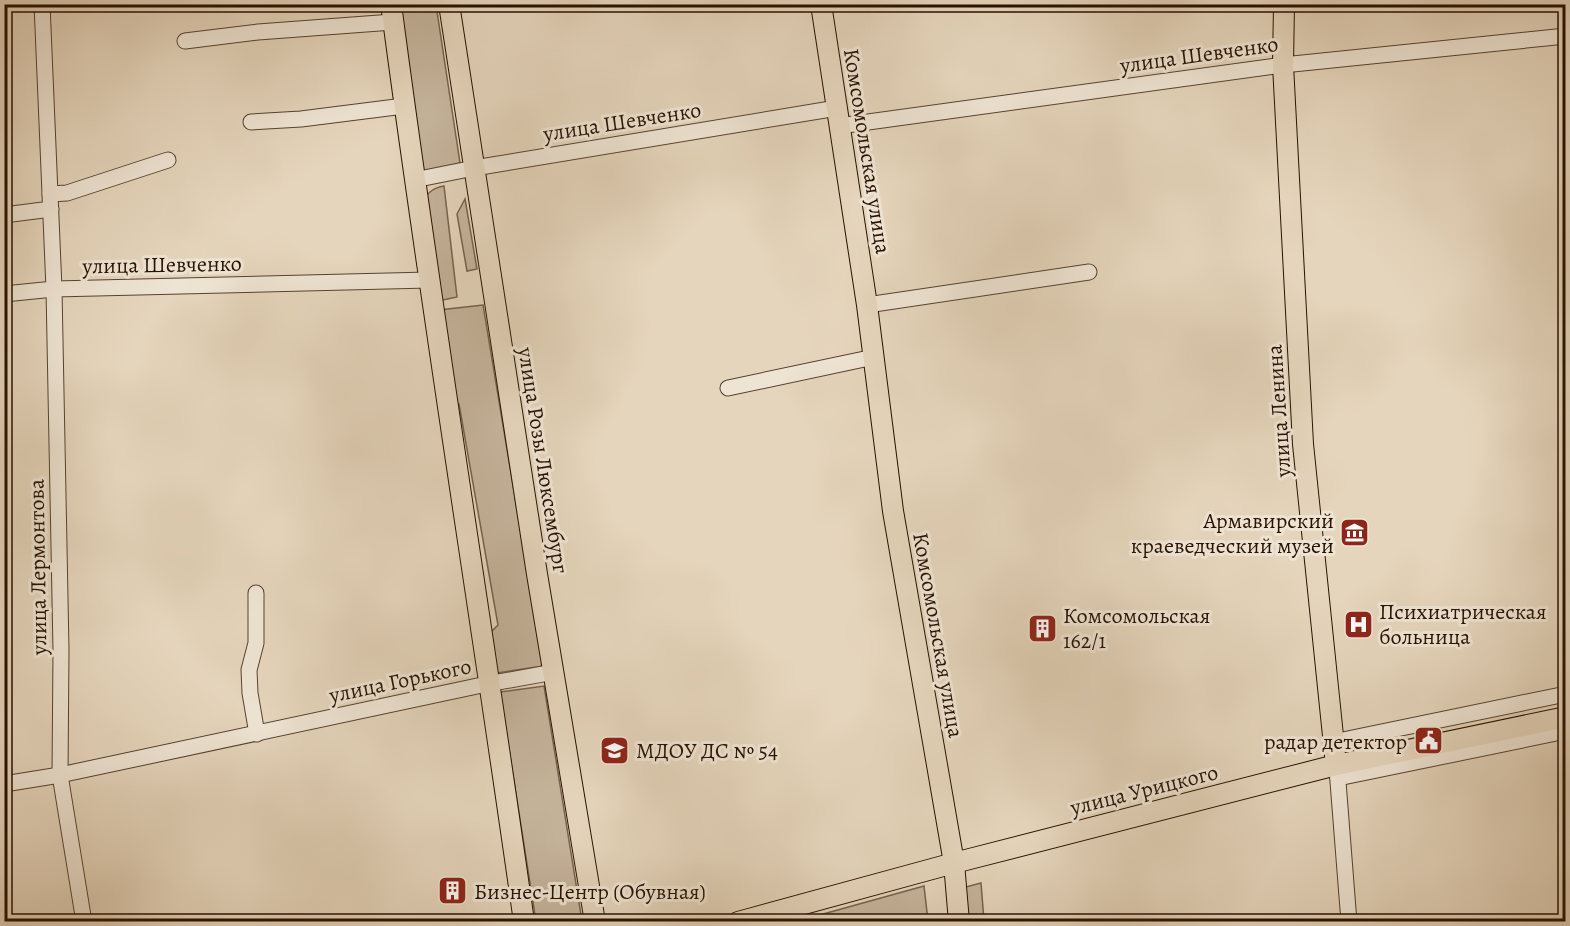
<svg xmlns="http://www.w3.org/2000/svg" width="1570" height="926" font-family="Alegreya,serif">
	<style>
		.green { fill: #c5b49c; stroke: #76624e; stroke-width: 1.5 }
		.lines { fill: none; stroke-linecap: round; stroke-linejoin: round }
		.minor-casing { stroke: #57422f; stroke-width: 17 }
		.major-casing { stroke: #281100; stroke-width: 22 }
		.minor { stroke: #eee4d3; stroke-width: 15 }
		.major { stroke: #e5d5bc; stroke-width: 20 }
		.labels { text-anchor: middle; stroke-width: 6; stroke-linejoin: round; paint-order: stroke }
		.street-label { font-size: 22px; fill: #281100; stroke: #eee4d3 }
		.poi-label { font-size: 22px; fill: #281100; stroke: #eee4d3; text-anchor: start }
	</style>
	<rect width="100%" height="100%" fill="#e5d5bc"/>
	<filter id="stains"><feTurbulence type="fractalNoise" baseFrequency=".00333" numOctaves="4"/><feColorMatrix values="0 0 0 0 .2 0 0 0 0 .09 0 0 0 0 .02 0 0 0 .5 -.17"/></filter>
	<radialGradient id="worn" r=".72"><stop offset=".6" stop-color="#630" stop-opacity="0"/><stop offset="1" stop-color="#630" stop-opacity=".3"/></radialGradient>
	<g class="green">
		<polygon points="397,5 436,5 460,163 420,173"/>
		<path d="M 444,186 L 457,297 L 438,301 L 423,200 C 429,192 433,188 444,186 Z"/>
		<polygon points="465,199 477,269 467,271 457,214"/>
		<polygon points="483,305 543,666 497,673 491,632 498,625 459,404 453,399 439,310"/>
		<polygon points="544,686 582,921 536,921 500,692"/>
		<polygon points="981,883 984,921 965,921 962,888"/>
		<polygon points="924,886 928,921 798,921"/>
	</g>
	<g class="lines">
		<defs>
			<g id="minor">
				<polyline points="42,4 54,289 61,650 60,775 84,922"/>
				<polyline points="185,41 258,32 393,22"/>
				<polyline points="251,122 301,119 404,106"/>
				<polyline points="839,126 1283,65 1566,36"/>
				<polyline points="414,180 474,168 837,108"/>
				<polyline points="50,194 67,193 168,160"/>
				<polyline points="4,215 51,209"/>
				<polyline points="4,294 54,289 429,280"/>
				<polyline points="867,305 1089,272"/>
				<polyline points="728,388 874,357"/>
				<polyline points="256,593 256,643 249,670 250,693 257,734"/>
				<polyline points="1333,742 1566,694"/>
				<polyline points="1337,769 1349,922"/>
				<polyline points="1338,778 1566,731"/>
				<polyline points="4,784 60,775 482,685 554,672"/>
			</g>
			<g id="major">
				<path d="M 391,4 C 431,311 481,616 524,922"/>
				<polyline points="449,4 537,574 595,922"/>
				<polyline points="821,4 867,305 893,511 954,863 959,922"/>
				<polyline points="1284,4 1283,65 1303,444 1336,765"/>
				<polyline points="738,922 954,863 1336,765 1566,717"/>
			</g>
		</defs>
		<use href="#minor" class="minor-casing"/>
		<use href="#major" class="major-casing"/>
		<use href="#minor" class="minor"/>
		<use href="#major" class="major"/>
	</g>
	<defs>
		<symbol id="museum-square" viewBox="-11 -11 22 22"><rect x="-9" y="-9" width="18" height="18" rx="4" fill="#8f2418" stroke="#eee4d3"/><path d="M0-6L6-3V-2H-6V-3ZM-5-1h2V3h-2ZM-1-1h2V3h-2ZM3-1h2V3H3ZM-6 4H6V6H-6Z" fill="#fff"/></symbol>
		<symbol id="hospital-square" viewBox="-11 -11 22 22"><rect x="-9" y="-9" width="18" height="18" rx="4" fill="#8f2418" stroke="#eee4d3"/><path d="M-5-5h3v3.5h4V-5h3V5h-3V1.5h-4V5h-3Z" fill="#fff"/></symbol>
		<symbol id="building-square" viewBox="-11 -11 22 22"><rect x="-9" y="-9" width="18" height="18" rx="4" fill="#8f2418" stroke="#eee4d3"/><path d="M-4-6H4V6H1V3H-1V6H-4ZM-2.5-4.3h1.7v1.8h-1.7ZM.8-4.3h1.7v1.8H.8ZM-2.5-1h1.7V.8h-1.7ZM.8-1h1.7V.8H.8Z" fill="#fff"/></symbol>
		<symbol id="civic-square" viewBox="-11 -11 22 22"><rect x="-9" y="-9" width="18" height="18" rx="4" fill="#8f2418" stroke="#eee4d3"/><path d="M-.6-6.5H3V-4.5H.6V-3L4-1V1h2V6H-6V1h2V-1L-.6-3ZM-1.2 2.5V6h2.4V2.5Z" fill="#fff"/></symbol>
		<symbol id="school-square" viewBox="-11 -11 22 22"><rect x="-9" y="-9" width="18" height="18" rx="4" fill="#8f2418" stroke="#eee4d3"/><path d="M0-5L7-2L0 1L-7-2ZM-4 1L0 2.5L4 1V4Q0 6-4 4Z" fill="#fff"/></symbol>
	</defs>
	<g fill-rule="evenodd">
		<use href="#museum-square" x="1338" y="516" width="33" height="33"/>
		<use href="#hospital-square" x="1342" y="608" width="33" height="33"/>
		<use href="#building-square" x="1026" y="612" width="33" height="33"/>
		<use href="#civic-square" x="1412" y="724" width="33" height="33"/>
		<use href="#school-square" x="598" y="734" width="33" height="33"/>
		<use href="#building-square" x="436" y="874" width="33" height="33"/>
	</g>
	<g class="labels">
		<g class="street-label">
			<text transform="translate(1199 54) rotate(-8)" y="8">улица Шевченко</text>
			<text transform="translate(622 121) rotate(-9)" y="8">улица Шевченко</text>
			<text transform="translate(868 151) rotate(81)" y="8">Комсомольская улица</text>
			<text transform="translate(162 264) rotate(-1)" y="8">улица Шевченко</text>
			<text transform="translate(1278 411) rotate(-94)" y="8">улица Ленина</text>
			<text transform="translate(544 460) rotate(81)" y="8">улица Розы Люксембург</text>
			<text transform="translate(37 567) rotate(-91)" y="8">улица Лермонтова</text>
			<text transform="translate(939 635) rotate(80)" y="8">Комсомольская улица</text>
			<text transform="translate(400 680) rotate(-12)" y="8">улица Горького</text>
			<text transform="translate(1144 789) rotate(-14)" y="8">улица Урицкого</text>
		</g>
		<g class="poi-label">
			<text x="1334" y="528" text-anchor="end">Армавирский<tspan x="1334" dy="25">краеведческий музей</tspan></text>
			<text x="1379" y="619">Психиатрическая<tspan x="1379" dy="25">больница</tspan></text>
			<text x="1063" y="623">Комсомольская<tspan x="1063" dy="25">162/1</tspan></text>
			<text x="1407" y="749" text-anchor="end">радар детектор</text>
			<text x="636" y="758">МДОУ ДС № 54</text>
			<text x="474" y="899">Бизнес-Центр (Обувная)</text>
		</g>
	</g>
	<rect width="1570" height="926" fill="none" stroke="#e5d5bc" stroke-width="24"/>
	<rect x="6" y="6" width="1558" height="914" fill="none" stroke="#281100" stroke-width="3"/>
	<rect x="12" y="12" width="1546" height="902" fill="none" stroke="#281100" stroke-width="1.5"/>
	<rect width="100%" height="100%" filter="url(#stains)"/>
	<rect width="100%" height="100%" fill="url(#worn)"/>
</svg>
